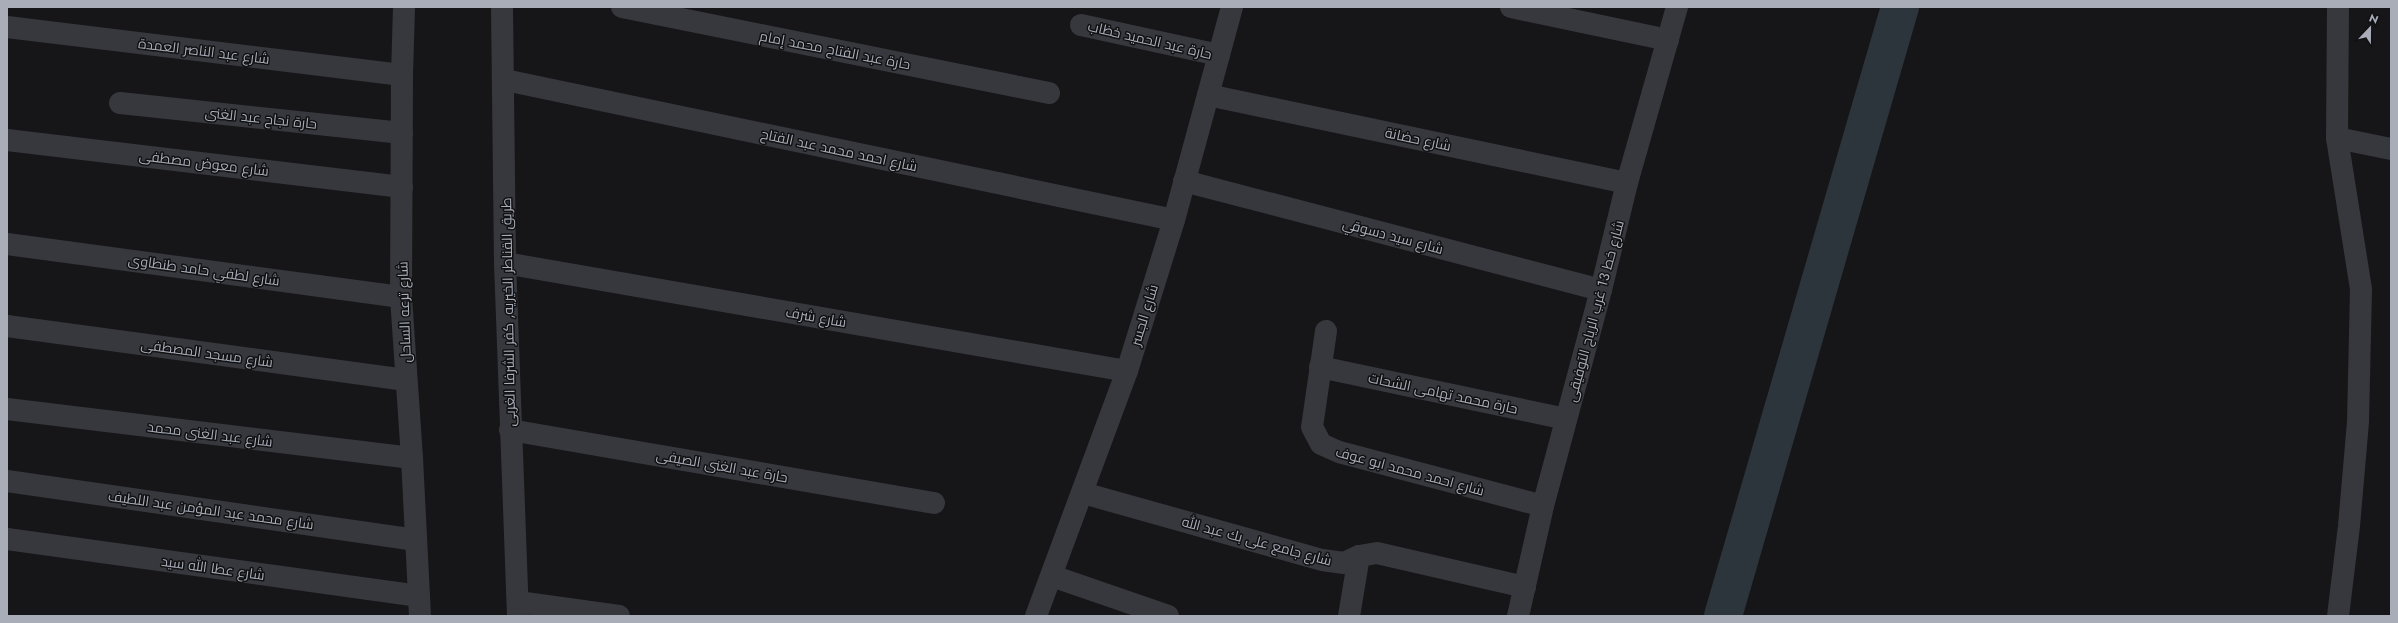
<svg xmlns="http://www.w3.org/2000/svg" width="2398" height="623" font-family="Jost,Cairo,sans-serif">
	<style>
		.lines { fill: none; stroke-linecap: round; stroke-linejoin: round }
		.canal { stroke: #2c353c; stroke-width: 38 }
		.minor { stroke: #37383d; stroke-width: 22 }
		.labels { text-anchor: middle; stroke-width: 3; stroke-linejoin: round; paint-order: stroke }
		.street-label { font-size: 14px; fill: #a8adb8; stroke: #111113 }
	</style>
	<rect width="100%" height="100%" fill="#161618"/>
	<g class="lines">
		<polyline class="canal" points="1723,616 1900,7"/>
		<g class="minor">
			<polyline points="404,7 402,75 401,297 412,458 420,616"/>
			<polyline points="502,7 505,263 518,616"/>
			<polyline points="622,7 1049,93"/>
			<polyline points="1511,7 1668,40"/>
			<polyline points="1081,25 1219,55"/>
			<polyline points="7,27 402,75"/>
			<polyline points="505,80 1174,220"/>
			<polyline points="1208,95 1627,183"/>
			<polyline points="120,103 402,133"/>
			<polyline points="2337,138 2391,149"/>
			<polyline points="7,140 402,187"/>
			<polyline points="1184,181 1601,290"/>
			<polyline points="7,244 401,297"/>
			<polyline points="505,263 1127,371"/>
			<polyline points="7,326 406,380"/>
			<polyline points="1326,331 1312,427 1321,444 1339,452 1543,506"/>
			<polyline points="1320,367 1566,419"/>
			<polyline points="7,409 412,458"/>
			<polyline points="510,430 934,503"/>
			<polyline points="7,481 416,540"/>
			<polyline points="1083,493 1322,560 1344,563 1359,556 1377,553 1525,587"/>
			<polyline points="7,539 419,596"/>
			<polyline points="1052,576 1168,616"/>
			<polyline points="518,602 619,616"/>
			<polyline points="1036,616 1127,371 1174,220 1232,7"/>
			<polyline points="1349,616 1359,556"/>
			<polyline points="1518,616 1543,506 1601,290 1627,183 1677,7"/>
			<polyline points="2338,616 2349,526 2358,422 2361,289 2337,138 2338,7"/>
		</g>
	</g>
	<g class="labels">
		<g class="street-label">
			<text transform="translate(1150 40) rotate(13)" y="5">حارة عبد الحميد خظاب</text>
			<text transform="translate(835 50) rotate(11)" y="5">حارة عبد الفتاح محمد إمام</text>
			<text transform="translate(204 51) rotate(7)" y="5">شارع عبد الناصر العمدة</text>
			<text transform="translate(261 118) rotate(6)" y="5">حارة نجاح عبد الغنى</text>
			<text transform="translate(1418 139) rotate(12)" y="5">شارع حضانة</text>
			<text transform="translate(839 150) rotate(12)" y="5">شارع احمد محمد عبد الفتاح</text>
			<text transform="translate(204 163) rotate(7)" y="5">شارع معوض مصطفى</text>
			<text transform="translate(1393 236) rotate(15)" y="5">شارع سيد دسوقي</text>
			<text transform="translate(204 270) rotate(8)" y="5">شارع لطفي حامد طنطاوى</text>
			<text transform="translate(1595 311) rotate(-75)" y="5">شارع خط 13 غرب الرياح التوفيقى</text>
			<text transform="translate(404 312) rotate(-92)" y="5">شارع ترعه الساحل</text>
			<text transform="translate(508 312) rotate(-91)" y="5">طريق القناطر الخيريه, كفر الشرفا الغربى</text>
			<text transform="translate(1144 315) rotate(-73)" y="5">شارع الجسر</text>
			<text transform="translate(816 317) rotate(10)" y="5">شارع شرف</text>
			<text transform="translate(207 353) rotate(8)" y="5">شارع مسجد المصطفى</text>
			<text transform="translate(1443 393) rotate(12)" y="5">حارة محمد تهامى الشحات</text>
			<text transform="translate(210 434) rotate(7)" y="5">شارع عبد الغنى محمد</text>
			<text transform="translate(722 466) rotate(10)" y="5">حارة عبد الغنى الصيفى</text>
			<text transform="translate(1410 471) rotate(15)" y="5">شارع احمد محمد ابو عوف</text>
			<text transform="translate(211 510) rotate(8)" y="5">شارع محمد عبد المؤمن عبد اللطيف</text>
			<text transform="translate(1257 541) rotate(15)" y="5">شارع جامع على بك عبد الله</text>
			<text transform="translate(213 568) rotate(8)" y="5">شارع عطا الله سيد</text>
		</g>
	</g>
	<rect width="2398" height="623" fill="none" stroke="#a8adb8" stroke-width="16"/>
	<g transform="translate(2370 28) rotate(22)" stroke="#111113" stroke-width="3" paint-order="stroke">
	<path d="M0-3L7 15L0 10L-7 15Z" fill="#a8adb8"/>
	<text y="-6" font-size="11" font-weight="bold" text-anchor="middle" fill="#a8adb8">N</text>
	</g>
</svg>
